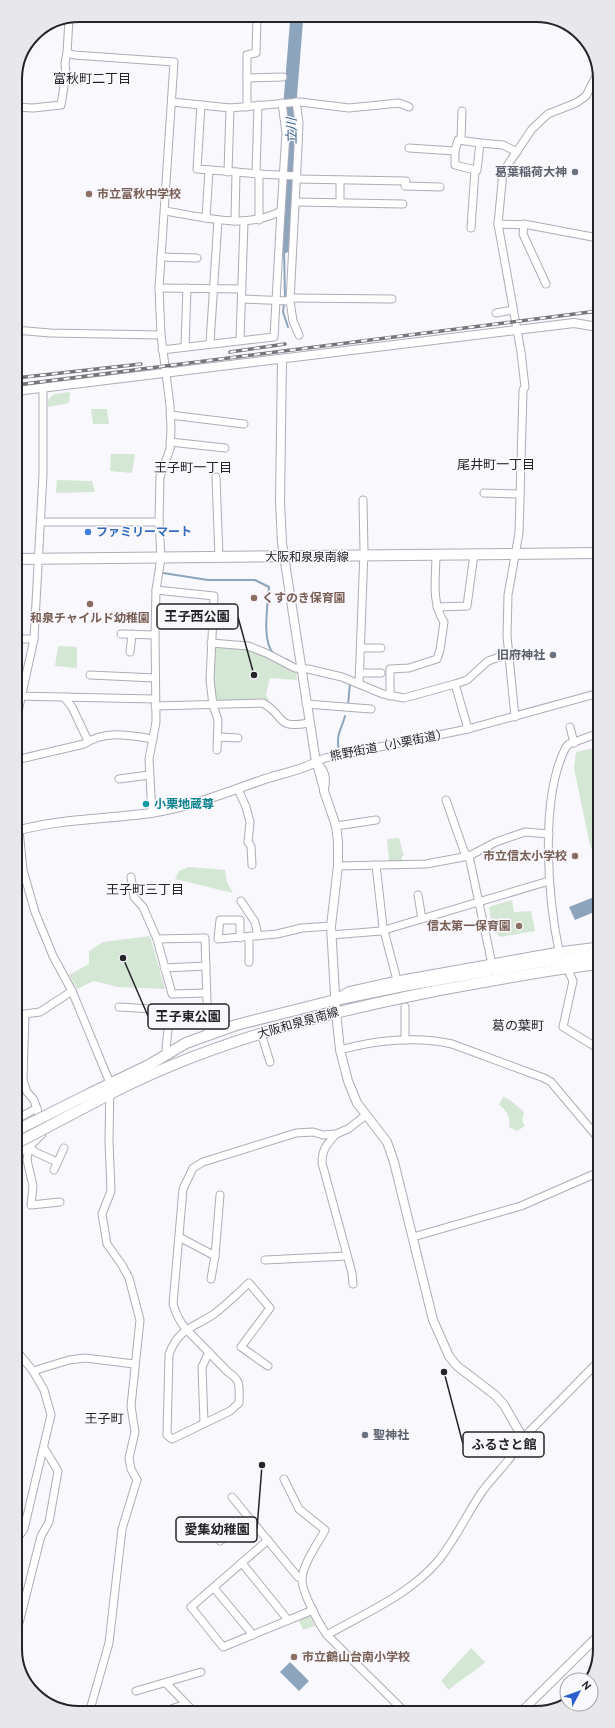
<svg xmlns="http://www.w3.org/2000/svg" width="615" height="1728" font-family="Overpass,'Noto Sans JP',sans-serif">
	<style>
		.green { fill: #d4e7d4 }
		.water { fill: #8ca5bd }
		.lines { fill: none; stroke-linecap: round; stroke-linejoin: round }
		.stream { stroke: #8ca5bd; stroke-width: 2 }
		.river { stroke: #8ca5bd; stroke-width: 13 }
		.minor-casing { stroke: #aeacb8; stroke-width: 9 }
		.tertiary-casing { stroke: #aeacb8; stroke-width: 10 }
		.primary-casing { stroke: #aeacb8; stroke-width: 12 }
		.minor { stroke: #fff; stroke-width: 7 }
		.tertiary { stroke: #fff; stroke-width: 8 }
		.primary { stroke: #fff; stroke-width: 10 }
		.rail-casing { stroke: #76757a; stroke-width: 3.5 }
		.rail { stroke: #f9f8fd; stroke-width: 2; stroke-dasharray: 6; stroke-linecap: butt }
		.primary-bridge-casing { stroke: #aeacb8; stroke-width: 12; stroke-linecap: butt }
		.primary-bridge { stroke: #fff; stroke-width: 10 }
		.worship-dot { fill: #6b7280; stroke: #f9f8fd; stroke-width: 1.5 }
		.education-dot { fill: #8d6e63; stroke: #f9f8fd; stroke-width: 1.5 }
		.shop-dot { fill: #3f7fe0; stroke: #f9f8fd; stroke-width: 1.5 }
		.culture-dot { fill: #0f9aa8; stroke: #f9f8fd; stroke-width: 1.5 }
		.labels { text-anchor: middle; stroke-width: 3; stroke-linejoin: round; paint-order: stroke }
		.worship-label { font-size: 12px; font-weight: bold; fill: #5b616d; stroke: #f9f8fd; text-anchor: end }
		.education-label { font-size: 12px; font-weight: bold; fill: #785e54; stroke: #f9f8fd; text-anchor: start }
		.shop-label { font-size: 12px; font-weight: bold; fill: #366cbe; stroke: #f9f8fd; text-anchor: start }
		.street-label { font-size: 12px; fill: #252429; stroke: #f9f8fd }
		.culture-label { font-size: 12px; font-weight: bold; fill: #0d838f; stroke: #f9f8fd; text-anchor: start }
		.neighbourhood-label { font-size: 13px; fill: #252429; stroke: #f9f8fd }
		.water-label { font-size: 13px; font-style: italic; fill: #325a7e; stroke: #f9f8fd }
		.rim { fill: none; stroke: #252429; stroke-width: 2 }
		.leader { fill: none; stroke: #252429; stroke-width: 1.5 }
		.callout-dot { fill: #252429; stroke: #f9f8fd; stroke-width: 1.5 }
		.callout { fill: #f9f8fd; stroke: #252429; stroke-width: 1.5 }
		.callout-label { font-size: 13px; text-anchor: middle; font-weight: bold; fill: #252429 }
	</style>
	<rect width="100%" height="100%" fill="#f9f8fd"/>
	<g class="green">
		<polygon points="70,392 69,403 48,407 48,400 54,394"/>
		<polygon points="91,409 107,409 109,424 93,424"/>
		<polygon points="111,454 135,454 132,473 110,471"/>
		<polygon points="57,480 92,481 95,492 56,493"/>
		<polygon points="58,646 77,647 77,668 55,666"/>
		<polygon points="214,647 248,649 296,671 297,680 270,678 266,694 271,705 216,702 213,689"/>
		<polygon points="599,747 599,866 590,845 574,768 576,752"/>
		<polygon points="399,838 404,856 402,856 402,861 389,861 387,839"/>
		<polygon points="189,867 225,870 227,882 233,893 175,879 179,871"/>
		<polygon points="512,900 514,912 531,911 535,931 500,937 492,928 489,907"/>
		<polygon points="150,936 165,989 118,987 94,981 77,989 69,975 89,964 89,951 103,942"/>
		<path d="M 503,1097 L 510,1100 L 524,1112 L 522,1120 L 525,1126 L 517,1131 L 509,1127 C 511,1119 507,1110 499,1105 Z"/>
		<polygon points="309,1614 315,1626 303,1630 298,1619"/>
		<path d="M 471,1648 L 485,1662 C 474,1673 460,1679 449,1690 L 441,1681 Z"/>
	</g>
	<g class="water">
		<polygon points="594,897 599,910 575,920 569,907"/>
		<polygon points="290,1662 309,1681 299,1691 280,1672"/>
	</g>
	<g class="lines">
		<g class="stream">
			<polyline points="284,247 285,299"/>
			<polyline points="284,303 283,312 288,327"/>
			<path d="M 163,573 L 208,580 L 255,580 L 269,587 C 268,604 261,642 274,654"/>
			<polyline points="286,659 294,664"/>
			<polyline points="348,705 350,683"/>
			<path d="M 339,753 C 336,732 340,734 345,716"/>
		</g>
		<polyline class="river" points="284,247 289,202 292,122 290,102 297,15"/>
		<defs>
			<g id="minor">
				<polyline points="276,18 276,15"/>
				<polyline points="69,19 67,53 74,55 174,62 159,288 161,335 170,405 171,429 170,449 160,477 159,522 161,558 156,590 155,635 156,722 149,759 152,813"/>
				<polyline points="247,78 283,77"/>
				<polyline points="172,102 230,108 300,102 349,108 399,103 409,107"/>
				<polyline points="201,105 197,169 236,172"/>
				<polyline points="15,107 33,108 61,105 66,74 65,63 67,53"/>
				<polyline points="247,107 247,55 256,53 257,15"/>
				<polyline points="461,140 462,111"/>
				<polyline points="480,143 503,145 517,152"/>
				<polyline points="409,148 455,151 455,165 475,170 471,228"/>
				<polyline points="455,151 458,140 480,143 477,170 475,170"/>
				<polyline points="228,172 230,108"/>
				<polyline points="256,174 258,105"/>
				<polyline points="297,179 406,181"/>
				<polyline points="405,186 440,187"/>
				<polyline points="297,202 403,204"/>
				<polyline points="340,203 340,180"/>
				<path d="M 165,211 C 204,217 245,230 281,211 L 286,133 L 282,103"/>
				<polyline points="597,213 598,213"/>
				<polyline points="206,218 209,170"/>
				<polyline points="259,220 259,174 297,176"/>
				<polyline points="235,221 236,172 259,174"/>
				<polyline points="498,224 529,225 598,238"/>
				<polyline points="524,224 523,234 546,284"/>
				<polyline points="161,257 197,258"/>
				<polyline points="159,288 242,289"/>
				<polyline points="291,298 392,299"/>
				<polyline points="242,299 290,301 298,147 299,123 296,102"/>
				<polyline points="290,301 293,321 299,335"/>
				<polyline points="496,313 513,310"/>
				<polyline points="15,330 50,333 161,335"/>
				<polyline points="240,340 244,222"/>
				<polyline points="210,343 218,220"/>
				<polyline points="185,347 187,288"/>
				<polyline points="162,350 274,337 281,211"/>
				<polyline points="170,415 244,424"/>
				<polyline points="170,442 225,448"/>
				<polyline points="216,477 219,557"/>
				<polyline points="484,493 520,494"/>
				<polyline points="41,522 159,522"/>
				<polyline points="156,590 214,596 210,680 213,705 218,720 217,750"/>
				<polyline points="437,607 467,606 474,554"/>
				<polyline points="121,634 155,635"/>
				<polyline points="16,639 34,639"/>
				<polyline points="211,643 248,646 266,653 295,668 308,669 342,677 383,694 404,698 455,684 467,680 488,661 508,654"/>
				<polyline points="361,648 381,648"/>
				<polyline points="130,652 132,634"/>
				<polyline points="361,673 381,673"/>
				<polyline points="90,675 155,678"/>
				<polyline points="359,684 364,551 363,500"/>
				<polyline points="455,684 468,729"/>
				<polyline points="16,696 154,699"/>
				<path d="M 390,696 L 390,669 L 409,668 L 437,659 L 440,650 L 444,622 C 431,603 436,576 436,554"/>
				<polyline points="64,697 72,707 88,741"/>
				<polyline points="306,704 371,709"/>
				<path d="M 155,706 L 263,703 C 287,717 274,729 309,723"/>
				<polyline points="515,717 507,636 508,595 519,533 523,390 525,387 521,352 498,224 503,172 532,129 548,114 576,103 586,96 598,72"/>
				<polyline points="599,717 599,723"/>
				<polyline points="16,721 34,639 43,474 43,388"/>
				<polyline points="570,727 574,743"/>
				<polyline points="218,737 238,738"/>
				<path d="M 16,760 L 84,744 C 105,730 129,735 153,739"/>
				<polyline points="316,762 325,758 468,729 599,693"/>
				<path d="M 316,762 C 326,771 327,779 324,791"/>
				<polyline points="316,762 324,791"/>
				<polyline points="119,779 149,775"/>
				<polyline points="238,789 246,807 250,822 248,842 251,846 252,865"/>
				<polyline points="16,800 23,870 35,912 53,956 72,991 110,1083 109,1141 111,1191 102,1214 107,1244 122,1265 129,1278 140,1320 131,1406 135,1432 129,1458 131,1469 137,1480 122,1529 109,1643 89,1713"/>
				<polyline points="446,800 465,854 469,856 492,964"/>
				<polyline points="336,826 376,820"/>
				<polyline points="376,865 383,927 397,980"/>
				<polyline points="338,866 426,864 469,856 496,842 525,832 549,834"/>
				<polyline points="131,877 134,897 143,907 157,939 205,938 208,1034"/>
				<polyline points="418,895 422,919"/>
				<polyline points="241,901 255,922 258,936"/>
				<polyline points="331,935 381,931 549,881"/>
				<polyline points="240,938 240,920 220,920 218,939 277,934 302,928 331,926"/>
				<polyline points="157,939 172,994 206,993"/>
				<path d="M 560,956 C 548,900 539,799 566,747 L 569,744 L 599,733"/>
				<polyline points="249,962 249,937"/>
				<polyline points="164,968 206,966"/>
				<polyline points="567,968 573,981 563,1027 599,1049"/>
				<polyline points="337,998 348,991 397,980 559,951 599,946"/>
				<polyline points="119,1007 170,1010 166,1049 168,1053"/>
				<polyline points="405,1007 405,1040"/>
				<polyline points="16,1015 40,1012 72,991"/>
				<polyline points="261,1033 270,1062"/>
				<path d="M 340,1050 C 375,1040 417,1036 452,1044 L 544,1078 L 551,1082 L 599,1139"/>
				<polyline points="17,1119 37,1108"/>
				<path d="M 336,1134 C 327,1144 322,1149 322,1163 L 352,1273 L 353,1284"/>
				<polyline points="29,1147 27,1160 33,1186 31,1205 60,1202"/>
				<polyline points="29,1147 35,1152 57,1162"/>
				<polyline points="17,1153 29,1147 42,1134 42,1125 34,1100 27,1092 23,1080 25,1015"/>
				<polyline points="54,1170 64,1148"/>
				<polyline points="179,1237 215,1256"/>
				<polyline points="413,1237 521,1206 599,1172"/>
				<polyline points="265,1260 347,1256"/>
				<polyline points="17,1276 18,1309 17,1322"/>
				<polyline points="211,1279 215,1256 220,1195"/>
				<polyline points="17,1351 33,1371"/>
				<path d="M 268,1366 L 241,1347 L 270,1308 L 249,1283 C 238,1293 226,1305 214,1314 C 193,1328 179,1328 169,1354 L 167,1435 L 172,1439 L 230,1411 L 239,1403 C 239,1387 242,1381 228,1372 L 186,1329 C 179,1321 176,1314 173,1304 L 183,1189 L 193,1168 L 203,1162 L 296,1133 L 313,1132 L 323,1135 L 336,1134 L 348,1129 L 366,1115"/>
				<polyline points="204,1423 202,1367 209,1352"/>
				<path d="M 284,1479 L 299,1509 L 325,1530 C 317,1545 304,1562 302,1578 C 301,1591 319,1624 327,1635 L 404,1711"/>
				<polyline points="232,1497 298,1577 302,1578"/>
				<polyline points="17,1539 24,1529 51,1415 44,1390 33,1371 69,1360 85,1358 134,1364"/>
				<polyline points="268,1540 191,1607 223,1647 313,1610"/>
				<polyline points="220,1541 249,1518"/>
				<polyline points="242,1563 288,1620"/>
				<polyline points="214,1588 253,1635"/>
				<polyline points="17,1631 41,1536 49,1522 58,1471 44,1448"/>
				<path d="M 327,1635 C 365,1613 409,1595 438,1561 C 456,1539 468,1511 484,1489 C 497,1472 514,1457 523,1438 L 600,1360"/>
				<polyline points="166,1683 194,1712"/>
				<polyline points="136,1691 201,1672"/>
				<polyline points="162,1712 186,1704"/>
			</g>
			<g id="tertiary">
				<polyline points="16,391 574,323 598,327"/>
				<polyline points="324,791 336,826 338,842 338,866 331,926 336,1012 340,1050 348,1081 357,1103 387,1142 394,1162 433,1320 449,1356 457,1366 495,1395 504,1405 523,1438"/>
				<path d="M 16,831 C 58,819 108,819 151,813 C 191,807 227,792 265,779 C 282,773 300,771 316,762 L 282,543 L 280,502 L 282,359"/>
				<polyline points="522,1711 600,1634"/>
			</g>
			<g id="primary">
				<polyline points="16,559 598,553"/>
				<polyline points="91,1093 149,1065 186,1043 236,1025 335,1000 403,986 541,962 599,954"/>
				<path d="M 95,1102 C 201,1044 319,1014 435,991 C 490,981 544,970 599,964"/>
			</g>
		</defs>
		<use href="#minor" class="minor-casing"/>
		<use href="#tertiary" class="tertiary-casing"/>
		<use href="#primary" class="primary-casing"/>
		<use href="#minor" class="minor"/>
		<use href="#tertiary" class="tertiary"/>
		<use href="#primary" class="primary"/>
		<defs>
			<g id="rail">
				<polyline points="230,352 285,344"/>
				<polyline points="16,378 141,364"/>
				<polyline points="16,385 598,311"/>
			</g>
		</defs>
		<use href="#rail" class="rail-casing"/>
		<use href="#rail" class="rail"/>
		<defs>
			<g id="primary-bridge">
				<polyline points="17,1130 91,1093"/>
				<polyline points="17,1143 95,1102"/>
			</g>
		</defs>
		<use href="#primary-bridge" class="primary-bridge-casing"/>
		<use href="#primary-bridge" class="primary-bridge"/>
	</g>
	<g class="worship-dot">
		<circle cx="575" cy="172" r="4"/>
		<circle cx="553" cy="655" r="4"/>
		<circle cx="365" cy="1435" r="4"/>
	</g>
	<g class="education-dot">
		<circle cx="89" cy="194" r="4"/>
		<circle cx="254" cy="598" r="4"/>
		<circle cx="90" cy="604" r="4"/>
		<circle cx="575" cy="856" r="4"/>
		<circle cx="519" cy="926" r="4"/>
		<circle cx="294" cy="1657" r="4"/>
	</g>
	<circle class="shop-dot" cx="88" cy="532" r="4"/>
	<circle class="culture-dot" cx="146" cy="804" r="4"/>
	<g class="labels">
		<g class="worship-label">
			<text x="567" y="176">葛葉稲荷大神</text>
			<text x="545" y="659">旧府神社</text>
			<text x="373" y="1439" text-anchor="start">聖神社</text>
		</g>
		<g class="education-label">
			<text x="97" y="198">市立富秋中学校</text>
			<text x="262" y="602">くすのき保育園</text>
			<text x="90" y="622" text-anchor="middle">和泉チャイルド幼稚園</text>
			<text x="567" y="860" text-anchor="end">市立信太小学校</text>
			<text x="511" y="930" text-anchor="end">信太第一保育園</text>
			<text x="302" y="1661">市立鶴山台南小学校</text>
		</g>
		<g class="shop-label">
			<text x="96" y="536">ファミリーマート</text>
		</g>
		<g class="street-label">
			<text x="307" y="561">大阪和泉泉南線</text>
			<text transform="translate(389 745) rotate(-11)" y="4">熊野街道（小栗街道）</text>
			<text transform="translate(298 1023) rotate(-16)" y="4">大阪和泉泉南線</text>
		</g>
		<g class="culture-label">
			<text x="154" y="808">小栗地蔵尊</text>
		</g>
		<g class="neighbourhood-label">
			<text x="92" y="83">富秋町二丁目</text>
			<text x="496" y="469">尾井町一丁目</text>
			<text x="193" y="472">王子町一丁目</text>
			<text x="145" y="894">王子町三丁目</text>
			<text x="518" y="1030">葛の葉町</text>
			<text x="104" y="1423">王子町</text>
		</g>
		<g class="water-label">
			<text transform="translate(291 131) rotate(-90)" y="5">立川</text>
		</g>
	</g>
	<path d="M0 0H615V1728H0ZM79 22H536A57 57 0 0 1 593 79V1649A57 57 0 0 1 536 1706H79A57 57 0 0 1 22 1649V79A57 57 0 0 1 79 22Z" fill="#e8e7ec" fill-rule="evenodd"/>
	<path class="rim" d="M79 22H536A57 57 0 0 1 593 79V1649A57 57 0 0 1 536 1706H79A57 57 0 0 1 22 1649V79A57 57 0 0 1 79 22Z"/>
	<path class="leader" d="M254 675L238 617M123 958L148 1016M444 1372L463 1444M262 1465L257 1529"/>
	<g class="callout-dot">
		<circle cx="254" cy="675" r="4"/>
		<circle cx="123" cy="958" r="4"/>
		<circle cx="444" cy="1372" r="4"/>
		<circle cx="262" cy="1465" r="4"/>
	</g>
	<g class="callout">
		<rect x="157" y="604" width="81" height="25" rx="4"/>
		<rect x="148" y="1004" width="81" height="25" rx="4"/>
		<rect x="463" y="1432" width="81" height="25" rx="4"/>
		<rect x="176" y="1517" width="81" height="25" rx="4"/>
	</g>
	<g class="callout-label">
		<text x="197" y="621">王子西公園</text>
		<text x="188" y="1021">王子東公園</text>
		<text x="504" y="1449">ふるさと館</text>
		<text x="217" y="1534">愛集幼稚園</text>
	</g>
	<g transform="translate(579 1692) rotate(49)"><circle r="19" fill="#f9f8fd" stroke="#a4a3a8"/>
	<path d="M0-3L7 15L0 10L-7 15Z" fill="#2c5dcc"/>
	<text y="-6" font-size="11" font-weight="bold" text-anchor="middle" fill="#252429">N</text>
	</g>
</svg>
